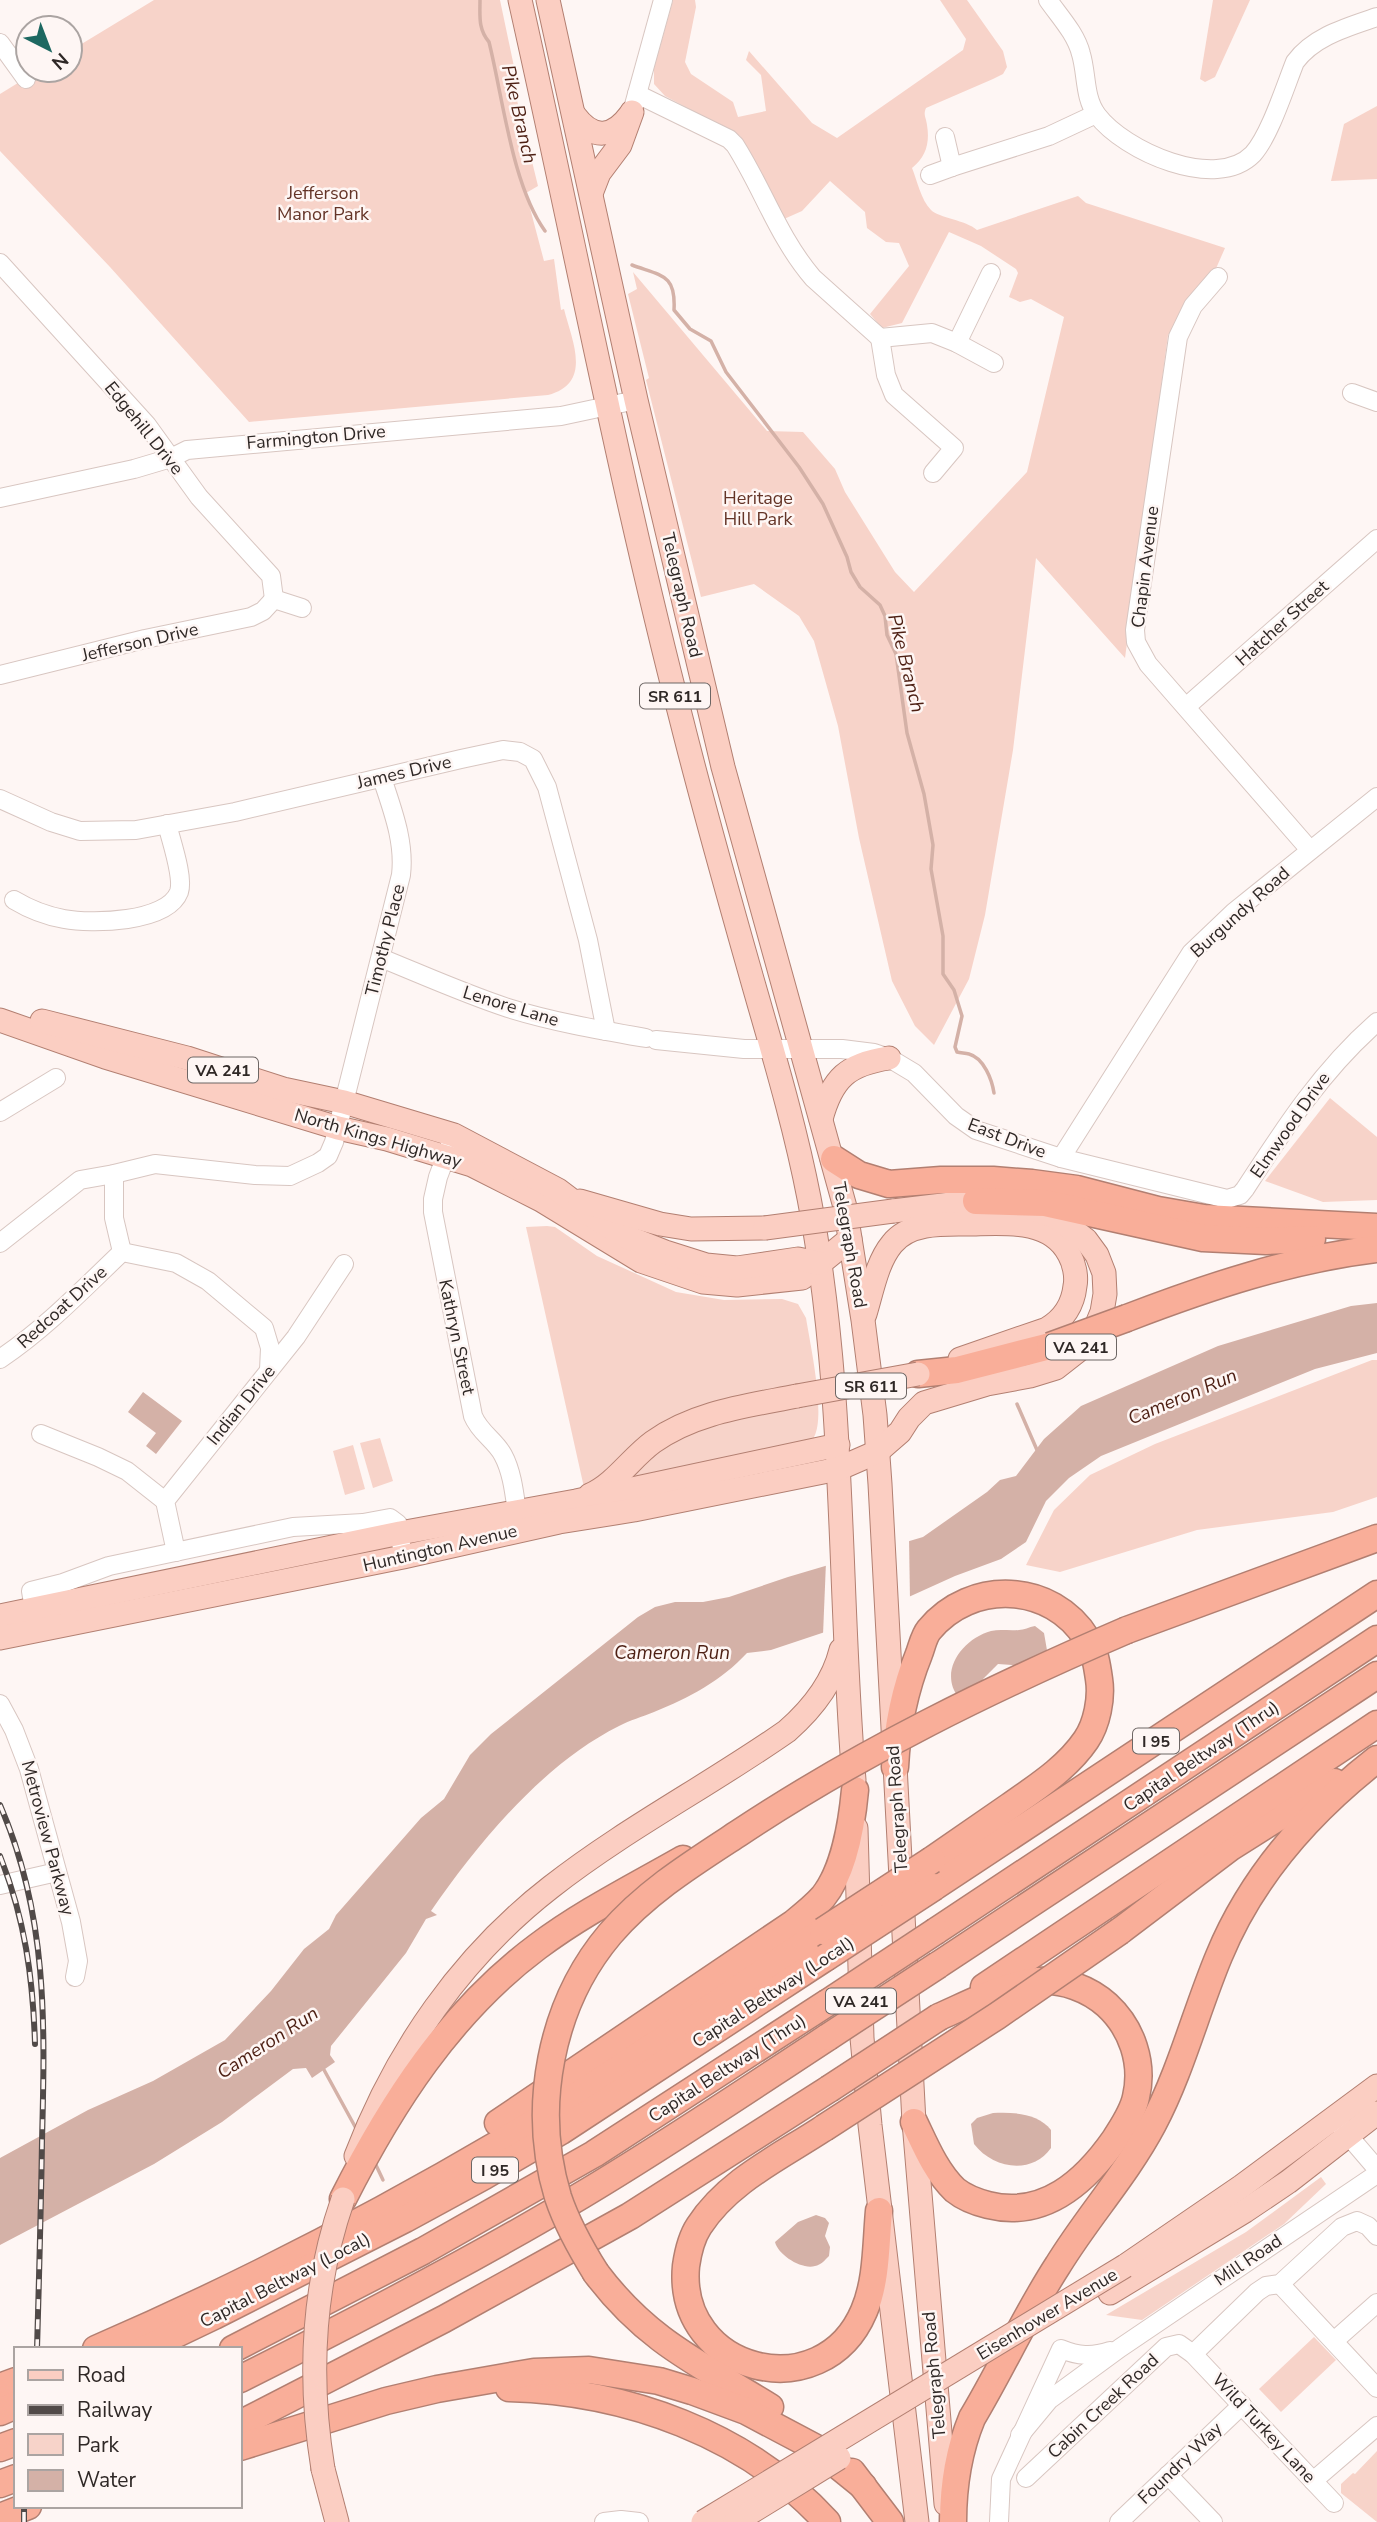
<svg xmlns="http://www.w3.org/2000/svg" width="1377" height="2522" font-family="'Nunito Sans',sans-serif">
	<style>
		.green { fill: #f7d3c9 }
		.water { fill: #d4b1a7 }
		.pier { fill: #fef6f4 }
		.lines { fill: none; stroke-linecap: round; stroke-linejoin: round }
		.stream { stroke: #d4b1a7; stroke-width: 3.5 }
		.minor-casing { stroke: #d8c6c1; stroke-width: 20 }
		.major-casing { stroke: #b27f71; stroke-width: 25 }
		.highway-casing { stroke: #b27f71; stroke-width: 29 }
		.minor { stroke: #fff; stroke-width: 18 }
		.major { stroke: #fbcec2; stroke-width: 23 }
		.highway { stroke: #f9ae99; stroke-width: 26 }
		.rail-casing { stroke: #514a48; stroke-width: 6 }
		.rail { stroke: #fef6f4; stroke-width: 3.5; stroke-dasharray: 10; stroke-linecap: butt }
		.major-bridge-casing { stroke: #b27f71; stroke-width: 25; stroke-linecap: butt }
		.highway-bridge-casing { stroke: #b27f71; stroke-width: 29; stroke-linecap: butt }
		.major-bridge { stroke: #fbcec2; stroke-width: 23 }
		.highway-bridge { stroke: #f9ae99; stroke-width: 26 }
		.labels { text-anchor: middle; stroke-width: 5; stroke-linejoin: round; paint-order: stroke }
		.shield { fill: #fef6f4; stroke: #6d6664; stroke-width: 2 }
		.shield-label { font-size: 16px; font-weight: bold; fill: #2f2826 }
		.park-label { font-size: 18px; fill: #643427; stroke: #fef6f4 }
		.street-label { font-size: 18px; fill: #2f2826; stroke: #fef6f4 }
		.water-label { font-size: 19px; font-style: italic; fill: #4d1f13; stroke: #fef6f4 }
	</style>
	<rect width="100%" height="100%" fill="#fef6f4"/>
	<g class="green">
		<path d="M 154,0 L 500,0 L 517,81 L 514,88 L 538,186 L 526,193 L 544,261 L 554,259 L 561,310 L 564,309 C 572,341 593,383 548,395 L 249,422 L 110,267 L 0,151 L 0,94 L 39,70 L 70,70 L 70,51 Z"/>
		<path d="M 673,0 L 695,0 L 696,7 L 685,62 L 691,74 L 733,102 L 738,117 L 766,111 L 761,75 L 746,60 L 749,51 L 812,123 L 837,138 L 963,50 L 966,39 L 940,0 L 967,0 L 1003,51 L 1007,67 L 1003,74 L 993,79 L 926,108 C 923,115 926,117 927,125 C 930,143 926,157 912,168 C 917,180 921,200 931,210 C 939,218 966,220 977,230 L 1078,196 L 1086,203 L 1225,248 L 1207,289 L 1168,335 L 1125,658 L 1036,558 L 1013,750 L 985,915 L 969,979 L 934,1045 L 915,1026 L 892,981 L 859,838 L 838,726 L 814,641 L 799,616 L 754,584 L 701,597 L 646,380 L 649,378 L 628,294 L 637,289 L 633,272 L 767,431 L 803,432 L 835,469 L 845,492 L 895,572 L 914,592 L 1027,472 L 1064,317 L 1031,299 L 1020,302 L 1009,297 L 1018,273 L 1016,269 L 981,246 L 949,232 L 902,323 L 882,328 L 870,314 L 909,266 L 899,243 L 886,242 L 867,228 L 865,212 L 830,181 L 802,211 L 784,219 L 740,136 L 665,96 L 654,84 L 654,68 Z"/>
		<polygon points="1213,0 1250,0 1215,77 1205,82 1200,79"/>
		<polygon points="1377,106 1377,179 1331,181 1344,124"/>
		<polygon points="1330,1098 1377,1137 1377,1200 1323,1202 1265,1181"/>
		<path d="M 547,1226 L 555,1227 L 597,1256 L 676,1292 L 724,1300 L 782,1299 L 798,1304 L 806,1318 C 810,1343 826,1416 814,1437 L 817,1442 L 619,1486 L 676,1435 L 742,1418 L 816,1405 L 814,1385 L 722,1403 L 585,1492 L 526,1227 Z"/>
		<polygon points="1372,1360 1377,1360 1377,1497 1333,1512 1197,1530 1060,1572 1026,1565 1054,1510 1090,1475 1155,1444"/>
		<polygon points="380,1438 393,1481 373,1488 360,1443"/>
		<polygon points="353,1445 365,1489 345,1495 333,1451"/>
		<polygon points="1321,2177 1326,2184 1284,2224 1142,2320 1106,2315 1246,2232"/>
		<polygon points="1314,2337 1336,2360 1281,2412 1259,2389"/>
		<polygon points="1377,2451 1377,2522 1341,2493 1341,2484 1353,2473 1355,2474"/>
	</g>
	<g class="water">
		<path d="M 1377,1303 L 1377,1353 L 1315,1369 L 1101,1456 L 1069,1478 L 1046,1501 L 1026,1542 L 1001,1559 L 955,1576 L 849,1624 L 771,1650 L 747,1653 C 721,1681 689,1698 654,1712 C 642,1717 630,1720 619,1726 C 543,1764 479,1842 431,1911 L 437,1915 L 426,1919 L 406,1953 L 331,2046 L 330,2055 L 335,2062 L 312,2078 L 306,2068 L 293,2069 L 222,2122 L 154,2164 L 0,2245 L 0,2158 L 88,2110 L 153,2081 L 225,2040 L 271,1991 L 304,1949 L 329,1929 L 336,1915 L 421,1818 L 444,1799 L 470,1755 L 491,1734 L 638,1617 L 655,1607 L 675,1602 L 703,1602 L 729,1597 L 788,1577 L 923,1537 L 987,1492 L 1000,1480 L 1016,1476 L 1044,1439 L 1081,1406 L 1218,1346 L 1351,1306 Z"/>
		<polygon points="143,1392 182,1421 156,1454 146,1446 156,1433 128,1412"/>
		<path d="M 1035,1626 L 1044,1633 L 1048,1656 L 1023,1671 L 1012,1665 L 998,1664 L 983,1679 L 980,1689 L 959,1698 C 938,1672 962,1639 991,1631 C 1000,1629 1009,1631 1019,1630 C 1024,1630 1029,1627 1035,1626 Z"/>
		<path d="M 993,2113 C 1013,2112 1038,2113 1051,2130 L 1051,2148 C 1032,2175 993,2169 974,2144 L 971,2124 L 977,2118 Z"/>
		<path d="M 816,2215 L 825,2218 L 829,2223 L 825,2236 L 830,2247 L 829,2256 C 825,2260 821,2265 815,2266 C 802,2270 778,2255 775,2242 L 798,2222 Z"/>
	</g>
	<polygon class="pier" points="909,1538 910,1600 850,1627 823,1635 826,1562"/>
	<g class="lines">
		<g class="stream">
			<path d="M 480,0 C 480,16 478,29 489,42 C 503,98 512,185 545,231"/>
			<path d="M 632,265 C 662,276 676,274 674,310 L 690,329 L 711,341 L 726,372 L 799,467 L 823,504 L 847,557 L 851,572 L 860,587 L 880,605 L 885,616 L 887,635 L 896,654 L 907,733 L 924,794 L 933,845 L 931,869 L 943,936 L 943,974 L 954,990 L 962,1016 L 955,1047 L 957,1052 C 961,1053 965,1053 969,1054 C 984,1058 992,1080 994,1093"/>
			<polyline points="1017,1404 1037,1450"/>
			<polyline points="323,2068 358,2132"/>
			<polyline points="375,2163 383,2180"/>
		</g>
		<defs>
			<g id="minor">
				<path d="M 1048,0 C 1060,17 1076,34 1081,54 C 1087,74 1084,98 1097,115 C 1124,151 1216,192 1253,154 C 1270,135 1285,87 1295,62 C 1314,36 1348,27 1377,17"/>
				<polyline points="0,43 26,79"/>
				<path d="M 637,94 L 729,139 L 735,145 C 763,189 778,237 813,278 L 880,338"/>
				<polyline points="634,105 663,0"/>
				<polyline points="945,137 952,167 1049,136 1096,114"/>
				<polyline points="930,175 952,167"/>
				<polyline points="0,263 147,425 199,497 271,576 274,599"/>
				<polyline points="1218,277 1193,306 1178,337 1135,630 1136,642 1148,664 1310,850"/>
				<polyline points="880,338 886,375 894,395 954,448 933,473"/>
				<polyline points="880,338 932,333 957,343 994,363"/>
				<polyline points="957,343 991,273"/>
				<polyline points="1352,393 1377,402"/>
				<polyline points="0,498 134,469 171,458 187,450 561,416 636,400"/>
				<polyline points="274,599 302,608"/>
				<polyline points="0,675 145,639 251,617 263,611 274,599"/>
				<polyline points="1186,707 1377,539"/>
				<polyline points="0,799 51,822 80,831 136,830 235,812 461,759 503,750 520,752 533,759 547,787 588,940 606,1031"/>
				<path d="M 14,900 C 29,909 47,916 64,919 C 91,924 167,923 179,892 C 184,877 171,841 167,824"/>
				<path d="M 381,958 C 423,975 465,994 508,1008 C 553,1022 600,1030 646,1038"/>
				<path d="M 656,1040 L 744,1049 L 842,1049 L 874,1053 L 889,1058 L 914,1073 L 956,1116 L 976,1130 L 1061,1158 L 1227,1199 L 1240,1195 L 1245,1189 C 1284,1129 1322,1070 1377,1022"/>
				<polyline points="0,1112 56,1078"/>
				<path d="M 450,1145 L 438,1177 L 433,1199 L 433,1212 L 473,1416 C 480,1433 495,1440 503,1455 C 514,1475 515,1503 519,1525"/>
				<polyline points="1061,1158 1191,953 1234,912 1377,797"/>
				<polyline points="114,1174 114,1218 122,1252"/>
				<path d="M 0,1243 L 80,1180 L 114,1174 L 155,1164 L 255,1175 L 290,1176 L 318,1163 L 328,1156 L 334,1142 L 401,875 C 405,841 392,809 382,778"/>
				<path d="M 0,1359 C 46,1328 82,1290 122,1252 L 176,1263 L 208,1281 L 264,1328 L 270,1348 L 269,1370"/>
				<polyline points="41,1434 98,1457 127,1471 165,1501"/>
				<polyline points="176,1552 165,1501 296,1337 344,1264"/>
				<polyline points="34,1609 31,1591 63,1583 109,1566 293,1527 363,1523 390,1518 398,1524 401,1544"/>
				<polyline points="0,1704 14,1730 29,1769 71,1922 78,1961 75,1977"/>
				<polyline points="0,1885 57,1872"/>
				<polyline points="1341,2127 1377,2169"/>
				<polyline points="1280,2284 1377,2388"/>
				<polyline points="1334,2341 1377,2303"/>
				<polyline points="1193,2354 1257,2292 1266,2286 1280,2284 1342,2227 1357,2221 1368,2226 1377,2236"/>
				<polyline points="1020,2435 1049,2400 1120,2348 1377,2174"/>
				<polyline points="1168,2475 1213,2522"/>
				<polyline points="1026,2478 1166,2347 1179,2344 1193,2354 1334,2503"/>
				<polyline points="1313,2481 1377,2426"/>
				<polyline points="604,2522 621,2520 639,2522"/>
				<path d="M 999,2522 L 1001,2479 L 1061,2349 C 1078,2356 1092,2357 1110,2351"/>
				<polyline points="1119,2522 1242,2405"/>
			</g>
			<g id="major">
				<path d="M 520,0 C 574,240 620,483 682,722 C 704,810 729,898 754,986 C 774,1056 795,1126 809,1198 C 846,1390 838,1586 854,1780"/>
				<polyline points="548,0 636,400 723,767 845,1207 863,1320 875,1415 880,1484 914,2122 946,2504"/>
				<path d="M 575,116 C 593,140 613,138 630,115"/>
				<polyline points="592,191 599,173 620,145 632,112"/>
				<polyline points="0,1020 105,1057 338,1128 387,1139 472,1165 541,1200 641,1261 703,1282 737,1285 802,1278 850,1239"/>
				<polyline points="42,1021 187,1058 283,1089 344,1102 454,1135 558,1190 595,1218 627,1237 665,1252 706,1265 737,1268 798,1259 818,1263"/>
				<path d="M 821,1119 C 832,1078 848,1064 889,1058"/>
				<polyline points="580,1201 660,1224 691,1229 765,1228"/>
				<polyline points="893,1211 976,1201 992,1203"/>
				<path d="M 865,1314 C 872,1291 877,1262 892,1244 C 910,1221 946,1224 973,1224 C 1007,1223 1051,1219 1069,1254 C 1074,1263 1077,1276 1075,1286 C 1073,1305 1064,1319 1047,1329 L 960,1359"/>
				<path d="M 590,1495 C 615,1484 631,1458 653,1442 C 695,1412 747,1406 797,1396"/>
				<polyline points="0,1616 400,1533 576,1501 838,1445"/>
				<polyline points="0,1638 403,1557 559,1522 634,1510 838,1469 877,1452 900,1432 909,1418 924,1403 987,1384 1030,1376 1056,1368 1079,1350 1095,1329 1102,1312 1105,1294 1104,1273 1097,1255 1086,1240 1056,1217 1033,1209"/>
				<polyline points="856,1828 862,2038 870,2125 917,2522"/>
				<path d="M 356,2156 C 396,2051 462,1956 551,1887 C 625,1829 710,1785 787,1731 C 812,1709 833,1683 841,1650"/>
				<polyline points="1125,2266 1242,2186 1377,2086"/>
				<polyline points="1110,2293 1245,2211 1288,2182 1377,2113"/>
				<polyline points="323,2469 337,2522"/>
			</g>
			<g id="highway">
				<polyline points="834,1159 859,1175 889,1184 941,1180 993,1180 1032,1183 1077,1189 1158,1210 1204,1218 1377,1227"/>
				<polyline points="976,1201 1045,1203 1203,1238 1266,1241 1312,1239"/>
				<path d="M 1127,1318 C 1208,1287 1291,1259 1377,1249"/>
				<polyline points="918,1374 957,1370 1050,1346"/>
				<polyline points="1127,1630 1377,1538"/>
				<path d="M 895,1767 C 897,1727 904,1691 919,1654 C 922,1646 924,1636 929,1630 C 971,1579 1052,1582 1087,1639 C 1095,1651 1097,1665 1099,1679 C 1102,1698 1097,1724 1086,1740 C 1067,1768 1037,1787 1010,1806 C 984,1824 958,1842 932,1860"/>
				<polyline points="934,1887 1377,1594"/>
				<polyline points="936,1931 1377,1639"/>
				<polyline points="1120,1931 1231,1847 1334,1782"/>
				<polyline points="938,1965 1377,1675"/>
				<polyline points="984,1987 1377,1724"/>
				<path d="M 914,2122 C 925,2145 936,2172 955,2190 C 965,2198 976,2202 988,2205 C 1044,2219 1085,2182 1115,2139 C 1123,2126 1133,2112 1136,2097 C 1144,2063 1132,2028 1107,2005 C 1089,1989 1063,1979 1038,1981 C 1004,1985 971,2003 939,2017"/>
				<path d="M 498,2123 L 794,1923 C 804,1915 815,1906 823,1897 C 844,1871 852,1823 855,1790"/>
				<path d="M 824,2128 C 780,2157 728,2181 699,2226 C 691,2238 688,2252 686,2266 C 676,2372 822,2410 864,2311 C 877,2281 876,2244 879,2211"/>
				<path d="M 343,2199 C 391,2104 450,2012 537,1947 C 582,1913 634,1887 683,1859"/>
				<path d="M 596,2273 C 647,2341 700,2364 770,2407"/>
				<path d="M 96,2349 C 235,2289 374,2217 505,2140 C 614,2075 718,2002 823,1931"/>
				<polyline points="145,2349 214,2316 405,2219 484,2176 561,2131 825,1958"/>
				<polyline points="233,2349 423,2251 594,2154 827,2003"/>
				<path d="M 240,2379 C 356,2321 470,2262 582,2195 C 666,2145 747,2090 828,2037"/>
				<polyline points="0,2387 16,2381"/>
				<path d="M 509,2388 C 626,2391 747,2434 827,2522"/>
				<polyline points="0,2412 16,2405"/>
				<polyline points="240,2424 444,2319 630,2216 829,2089"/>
				<polyline points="240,2447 386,2401 437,2389 534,2372 589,2370 659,2381 692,2391 746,2411 816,2448 863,2486"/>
				<polyline points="0,2448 16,2442"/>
				<polyline points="852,2472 890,2522"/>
				<polyline points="0,2484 16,2478"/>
				<polyline points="0,2517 28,2506"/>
				<path d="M 953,2522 C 953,2485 958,2452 972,2418 C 1002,2368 1026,2314 1058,2265 C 1088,2216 1126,2175 1153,2124 C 1181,2071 1196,2011 1219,1956 C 1252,1876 1309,1812 1377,1759"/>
			</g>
		</defs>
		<use href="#minor" class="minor-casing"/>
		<use href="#major" class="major-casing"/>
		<use href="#highway" class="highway-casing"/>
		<use href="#minor" class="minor"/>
		<use href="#major" class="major"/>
		<use href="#highway" class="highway"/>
		<defs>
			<g id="rail">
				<path d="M 0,1805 C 48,1915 45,2024 42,2141 C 41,2210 39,2279 37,2349"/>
				<path d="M 0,1856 C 25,1919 33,1978 35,2044"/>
				<polyline points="24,2522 24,2506"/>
			</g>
		</defs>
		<use href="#rail" class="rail-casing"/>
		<use href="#rail" class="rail"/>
		<defs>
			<g id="major-bridge">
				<polyline points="765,1228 893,1211"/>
				<polyline points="797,1396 918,1374"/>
				<path d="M 323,2469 C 308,2377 312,2288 343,2199"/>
				<polyline points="703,2522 1125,2266"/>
				<polyline points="735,2522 839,2458"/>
			</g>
			<g id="highway-bridge">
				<polyline points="1050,1346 1127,1318"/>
				<polyline points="823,1931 932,1860"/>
				<polyline points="825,1958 934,1887"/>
				<polyline points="827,2003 936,1931"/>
				<polyline points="828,2037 938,1965"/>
				<polyline points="829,2089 939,2017"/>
				<polyline points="824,2128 997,2016 1120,1931"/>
				<path d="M 596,2273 C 581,2249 567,2224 558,2197 C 531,2108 550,2005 610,1934 C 646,1892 693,1863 739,1833 C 861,1752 992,1688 1127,1630"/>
			</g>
		</defs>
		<use href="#major-bridge" class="major-bridge-casing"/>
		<use href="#highway-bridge" class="highway-bridge-casing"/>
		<use href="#major-bridge" class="major-bridge"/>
		<use href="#highway-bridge" class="highway-bridge"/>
	</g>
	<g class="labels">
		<g class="shield">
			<rect x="640" y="683.5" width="70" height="25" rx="5"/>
			<rect x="188" y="1057.5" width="70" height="25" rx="5"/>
			<rect x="1046" y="1334.5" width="70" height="25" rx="5"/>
			<rect x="836" y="1373.5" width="70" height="25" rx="5"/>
			<rect x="1133" y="1728.5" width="46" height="25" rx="5"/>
			<rect x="826" y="1988.5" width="70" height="25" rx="5"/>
			<rect x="472" y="2157.5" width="46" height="25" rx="5"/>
		</g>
		<g class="shield-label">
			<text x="675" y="702">SR 611</text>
			<text x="223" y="1076">VA 241</text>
			<text x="1081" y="1353">VA 241</text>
			<text x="871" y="1392">SR 611</text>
			<text x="1156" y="1747">I 95</text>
			<text x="861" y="2007">VA 241</text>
			<text x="495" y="2176">I 95</text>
		</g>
		<g class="park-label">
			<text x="323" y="199">Jefferson<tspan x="323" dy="21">Manor Park</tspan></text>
			<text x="758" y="504">Heritage<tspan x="758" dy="21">Hill Park</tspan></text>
		</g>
		<g class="street-label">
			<text transform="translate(144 428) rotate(51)" y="6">Edgehill Drive</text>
			<text transform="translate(316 437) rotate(-5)" y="6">Farmington Drive</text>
			<text transform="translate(1145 567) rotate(-83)" y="6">Chapin Avenue</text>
			<text transform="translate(682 595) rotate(77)" y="6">Telegraph Road</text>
			<text transform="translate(1282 623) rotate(-42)" y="6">Hatcher Street</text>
			<text transform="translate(140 642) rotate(-13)" y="6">Jefferson Drive</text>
			<text transform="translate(404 772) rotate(-13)" y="6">James Drive</text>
			<text transform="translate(1240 912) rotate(-42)" y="6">Burgundy Road</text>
			<text transform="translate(385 940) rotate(-76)" y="6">Timothy Place</text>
			<text transform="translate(511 1006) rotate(17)" y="6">Lenore Lane</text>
			<text transform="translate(1290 1125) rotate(-55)" y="6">Elmwood Drive</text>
			<text transform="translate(378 1138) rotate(16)" y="6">North Kings Highway</text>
			<text transform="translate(1007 1138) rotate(21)" y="6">East Drive</text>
			<text transform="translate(850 1245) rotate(80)" y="6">Telegraph Road</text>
			<text transform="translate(62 1307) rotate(-42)" y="6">Redcoat Drive</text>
			<text transform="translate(457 1337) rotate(78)" y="6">Kathryn Street</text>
			<text transform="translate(241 1405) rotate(-51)" y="6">Indian Drive</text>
			<text transform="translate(440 1548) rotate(-13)" y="6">Huntington Avenue</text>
			<text transform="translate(1201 1756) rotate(-34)" y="6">Capital Beltway (Thru)</text>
			<text transform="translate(897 1809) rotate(-94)" y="6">Telegraph Road</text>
			<text transform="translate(48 1838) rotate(75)" y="6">Metroview Parkway</text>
			<text transform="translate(773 1992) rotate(-33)" y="6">Capital Beltway (Local)</text>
			<text transform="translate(727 2068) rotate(-33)" y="6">Capital Beltway (Thru)</text>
			<text transform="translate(1248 2260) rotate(-34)" y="6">Mill Road</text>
			<text transform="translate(285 2280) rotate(-27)" y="6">Capital Beltway (Local)</text>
			<text transform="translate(1047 2314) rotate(-31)" y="6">Eisenhower Avenue</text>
			<text transform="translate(934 2375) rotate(-95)" y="6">Telegraph Road</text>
			<text transform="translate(1103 2406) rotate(-43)" y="6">Cabin Creek Road</text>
			<text transform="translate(1264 2428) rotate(47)" y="6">Wild Turkey Lane</text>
			<text transform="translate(1180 2463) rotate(-44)" y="6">Foundry Way</text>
		</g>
		<g class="water-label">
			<text transform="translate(520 114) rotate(77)" y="7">Pike Branch</text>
			<text transform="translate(907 663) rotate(76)" y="7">Pike Branch</text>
			<text transform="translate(1182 1396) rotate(-23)" y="7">Cameron Run</text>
			<text x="672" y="1659">Cameron Run</text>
			<text transform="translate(267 2042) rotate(-33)" y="7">Cameron Run</text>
		</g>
	</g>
	<rect x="14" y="2347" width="228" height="161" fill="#fef6f4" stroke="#aba4a2" stroke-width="2"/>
	<rect x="28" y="2370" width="35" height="10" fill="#fbcec2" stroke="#aba4a2" stroke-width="2"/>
	<text x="77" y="2382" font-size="21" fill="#2f2826">Road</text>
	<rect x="28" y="2405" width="35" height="10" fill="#514a48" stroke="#aba4a2" stroke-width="2"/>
	<text x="77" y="2417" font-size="21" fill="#2f2826">Railway</text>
	<rect x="28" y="2434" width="35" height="21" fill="#f7d3c9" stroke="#aba4a2" stroke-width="2"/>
	<text x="77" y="2452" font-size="21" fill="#2f2826">Park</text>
	<rect x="28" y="2470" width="35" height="21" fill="#d4b1a7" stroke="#aba4a2" stroke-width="2"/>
	<text x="77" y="2487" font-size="21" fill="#2f2826">Water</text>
	<g transform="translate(49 49) rotate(138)"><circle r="33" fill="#fef6f4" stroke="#aba4a2" stroke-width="2"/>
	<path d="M0-5L12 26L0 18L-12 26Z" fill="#1d6861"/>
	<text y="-10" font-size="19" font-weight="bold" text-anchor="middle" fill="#2f2826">N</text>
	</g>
</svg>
